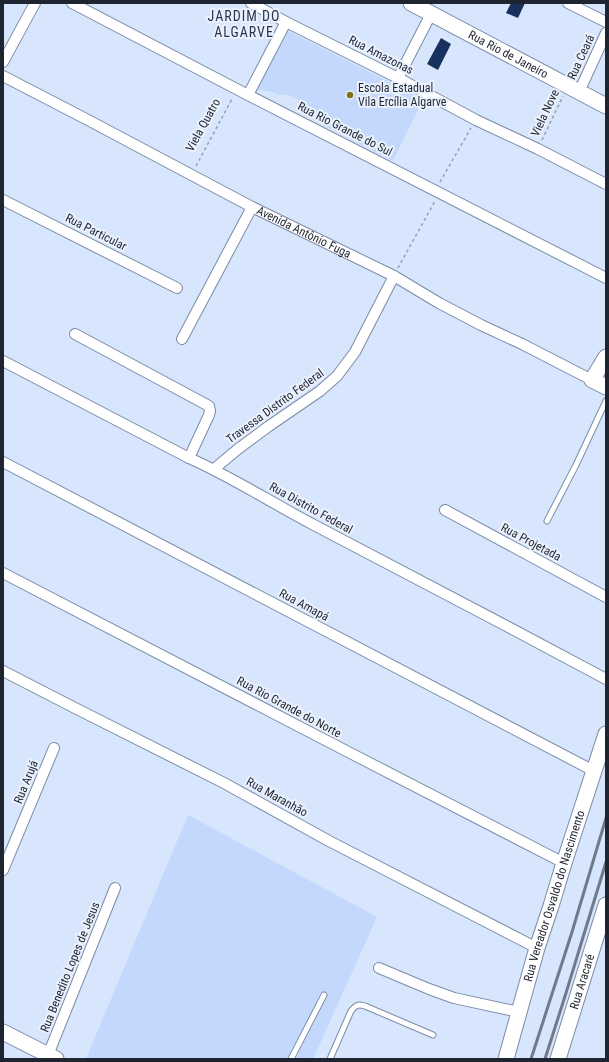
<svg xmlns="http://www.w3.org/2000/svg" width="609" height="1062" font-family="'Roboto Condensed',sans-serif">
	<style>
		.built { fill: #c3d8fc }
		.building { fill: #17315e }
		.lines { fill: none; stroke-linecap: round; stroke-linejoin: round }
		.lane-casing { stroke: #7b8ba6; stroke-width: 7 }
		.street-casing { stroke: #7b8ba6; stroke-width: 12 }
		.secondary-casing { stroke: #7b8ba6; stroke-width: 17 }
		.path { stroke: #949fb3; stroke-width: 1.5; stroke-dasharray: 3 3; stroke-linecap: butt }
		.lane { stroke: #fff; stroke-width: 5 }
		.street { stroke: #fff; stroke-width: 10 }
		.secondary { stroke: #fff; stroke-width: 15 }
		.rail { stroke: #707a8a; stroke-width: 3 }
		.poi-dot { fill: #807417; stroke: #ebf2fe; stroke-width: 1.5 }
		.labels { text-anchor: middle; stroke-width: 4; stroke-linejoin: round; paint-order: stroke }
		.street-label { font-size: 12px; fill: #1f2530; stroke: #ebf2fe }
		.poi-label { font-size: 12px; fill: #1f2530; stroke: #ebf2fe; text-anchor: start }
		.quarter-label { font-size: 14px; letter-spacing: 1px; fill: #29364d; stroke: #ebf2fe }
	</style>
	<rect width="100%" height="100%" fill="#d7e5fd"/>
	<g class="built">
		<polygon points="288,31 423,99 393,161 312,119 309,111 304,103 292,96 277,94 269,91 257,90"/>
		<polygon points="188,815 377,917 313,1059 86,1059"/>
	</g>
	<g class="building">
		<polygon points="511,3 525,3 518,18 506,13"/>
		<polygon points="441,38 451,44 438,70 427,64"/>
	</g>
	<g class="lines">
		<defs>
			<g id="lane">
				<polyline points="547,521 576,465 606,401"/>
				<polyline points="291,1059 324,995"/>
				<path d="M 330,1059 L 351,1011 C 356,1005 358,1004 365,1006 L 433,1035"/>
			</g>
			<g id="street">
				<polyline points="72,3 248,95 606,278"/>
				<polyline points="251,3 286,22 398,78 476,120 538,149 606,184"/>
				<polyline points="568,3 606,22"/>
				<polyline points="3,62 35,3"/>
				<path id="s1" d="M 3,76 L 88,120 L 252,207 L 394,276 L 439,303 L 481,325 L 522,344 L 592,380"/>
				<polyline points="398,78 431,14"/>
				<polyline points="579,92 606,33"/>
				<polyline points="248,95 286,22"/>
				<polyline points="3,200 177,288"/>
				<polyline points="75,334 209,406 210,411 209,415 189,458"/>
				<polyline points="182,339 252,207"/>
				<path d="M 3,361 L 189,458 C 232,477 272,503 314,525 C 412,576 509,627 606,679"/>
				<polyline points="3,462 594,771"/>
				<polyline points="214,469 238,449 269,426 320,391 337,376 355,352 394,276"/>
				<polyline points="445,510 606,597"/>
				<polyline points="3,573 358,757 564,863"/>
				<polyline points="3,671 73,707 224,783 329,841 537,948"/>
				<polyline points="3,870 54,748"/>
				<polyline points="379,968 429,989 454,998 519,1012"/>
				<polyline points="48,1055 115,888"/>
			</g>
			<g id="secondary">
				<path id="s2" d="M 411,3 L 606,106"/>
				<polyline points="606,357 592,380 606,387"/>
				<polyline points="3,1032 56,1059"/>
				<path id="s3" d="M 506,1059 L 537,948 L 551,906 L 564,863 L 606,734"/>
				<path id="s4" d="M 558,1059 L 606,905"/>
			</g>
		</defs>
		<use href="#lane" class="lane-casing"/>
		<use href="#street" class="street-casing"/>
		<use href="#secondary" class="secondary-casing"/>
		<g class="path">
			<polyline points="542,140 563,96"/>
			<polyline points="196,166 232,99"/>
			<polyline points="440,182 471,128"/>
			<polyline points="398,268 435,201"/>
		</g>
		<use href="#lane" class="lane"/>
		<use href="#street" class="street"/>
		<use href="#secondary" class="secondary"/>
		<g class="rail">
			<polyline points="531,1059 572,932 606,818"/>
			<polyline points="545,1059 566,993 606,862"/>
		</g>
	</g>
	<circle class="poi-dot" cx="350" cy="95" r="4"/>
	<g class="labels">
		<g class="street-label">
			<text dy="4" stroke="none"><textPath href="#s2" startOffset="110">Rua Rio de Janeiro</textPath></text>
			<text transform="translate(381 55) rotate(27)" y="4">Rua Amazonas</text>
			<text transform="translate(581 57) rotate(-65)" y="4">Rua Ceará</text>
			<text transform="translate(545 113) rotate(-65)" y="4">Viela Nove</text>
			<text transform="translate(203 125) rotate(-61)" y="4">Viela Quatro</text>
			<text transform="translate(345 129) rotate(27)" y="4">Rua Rio Grande do Sul</text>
			<text transform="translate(96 232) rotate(27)" y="4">Rua Particular</text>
			<text dy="4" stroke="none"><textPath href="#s1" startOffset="339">Avenida Antônio Fuga</textPath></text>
			<text transform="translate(275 406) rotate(-36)" y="4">Travessa Distrito Federal</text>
			<text transform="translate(311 508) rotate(29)" y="4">Rua Distrito Federal</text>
			<text transform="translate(531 542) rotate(28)" y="4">Rua Projetada</text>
			<text transform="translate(304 605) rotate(28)" y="4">Rua Amapá</text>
			<text transform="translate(289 707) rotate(28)" y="4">Rua Rio Grande do Norte</text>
			<text transform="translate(26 782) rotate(-68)" y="4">Rua Arujá</text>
			<text transform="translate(277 797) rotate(29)" y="4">Rua Maranhão</text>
			<text dy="4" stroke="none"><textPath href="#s3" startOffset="170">Rua Vereador Osvaldo do Nascimento</textPath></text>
			<text transform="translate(70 967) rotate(-68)" y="4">Rua Benedito Lopes de Jesus</text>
			<text dy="4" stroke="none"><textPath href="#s4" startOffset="81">Rua Aracaré</textPath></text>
		</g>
		<g class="poi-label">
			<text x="358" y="92">Escola Estadual<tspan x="358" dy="14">Vila Ercília Algarve</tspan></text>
		</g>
		<g class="quarter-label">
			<text x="244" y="21">JARDIM DO<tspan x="244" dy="16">ALGARVE</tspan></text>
		</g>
	</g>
	<rect width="609" height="1062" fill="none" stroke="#1f2530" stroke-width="8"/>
</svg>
